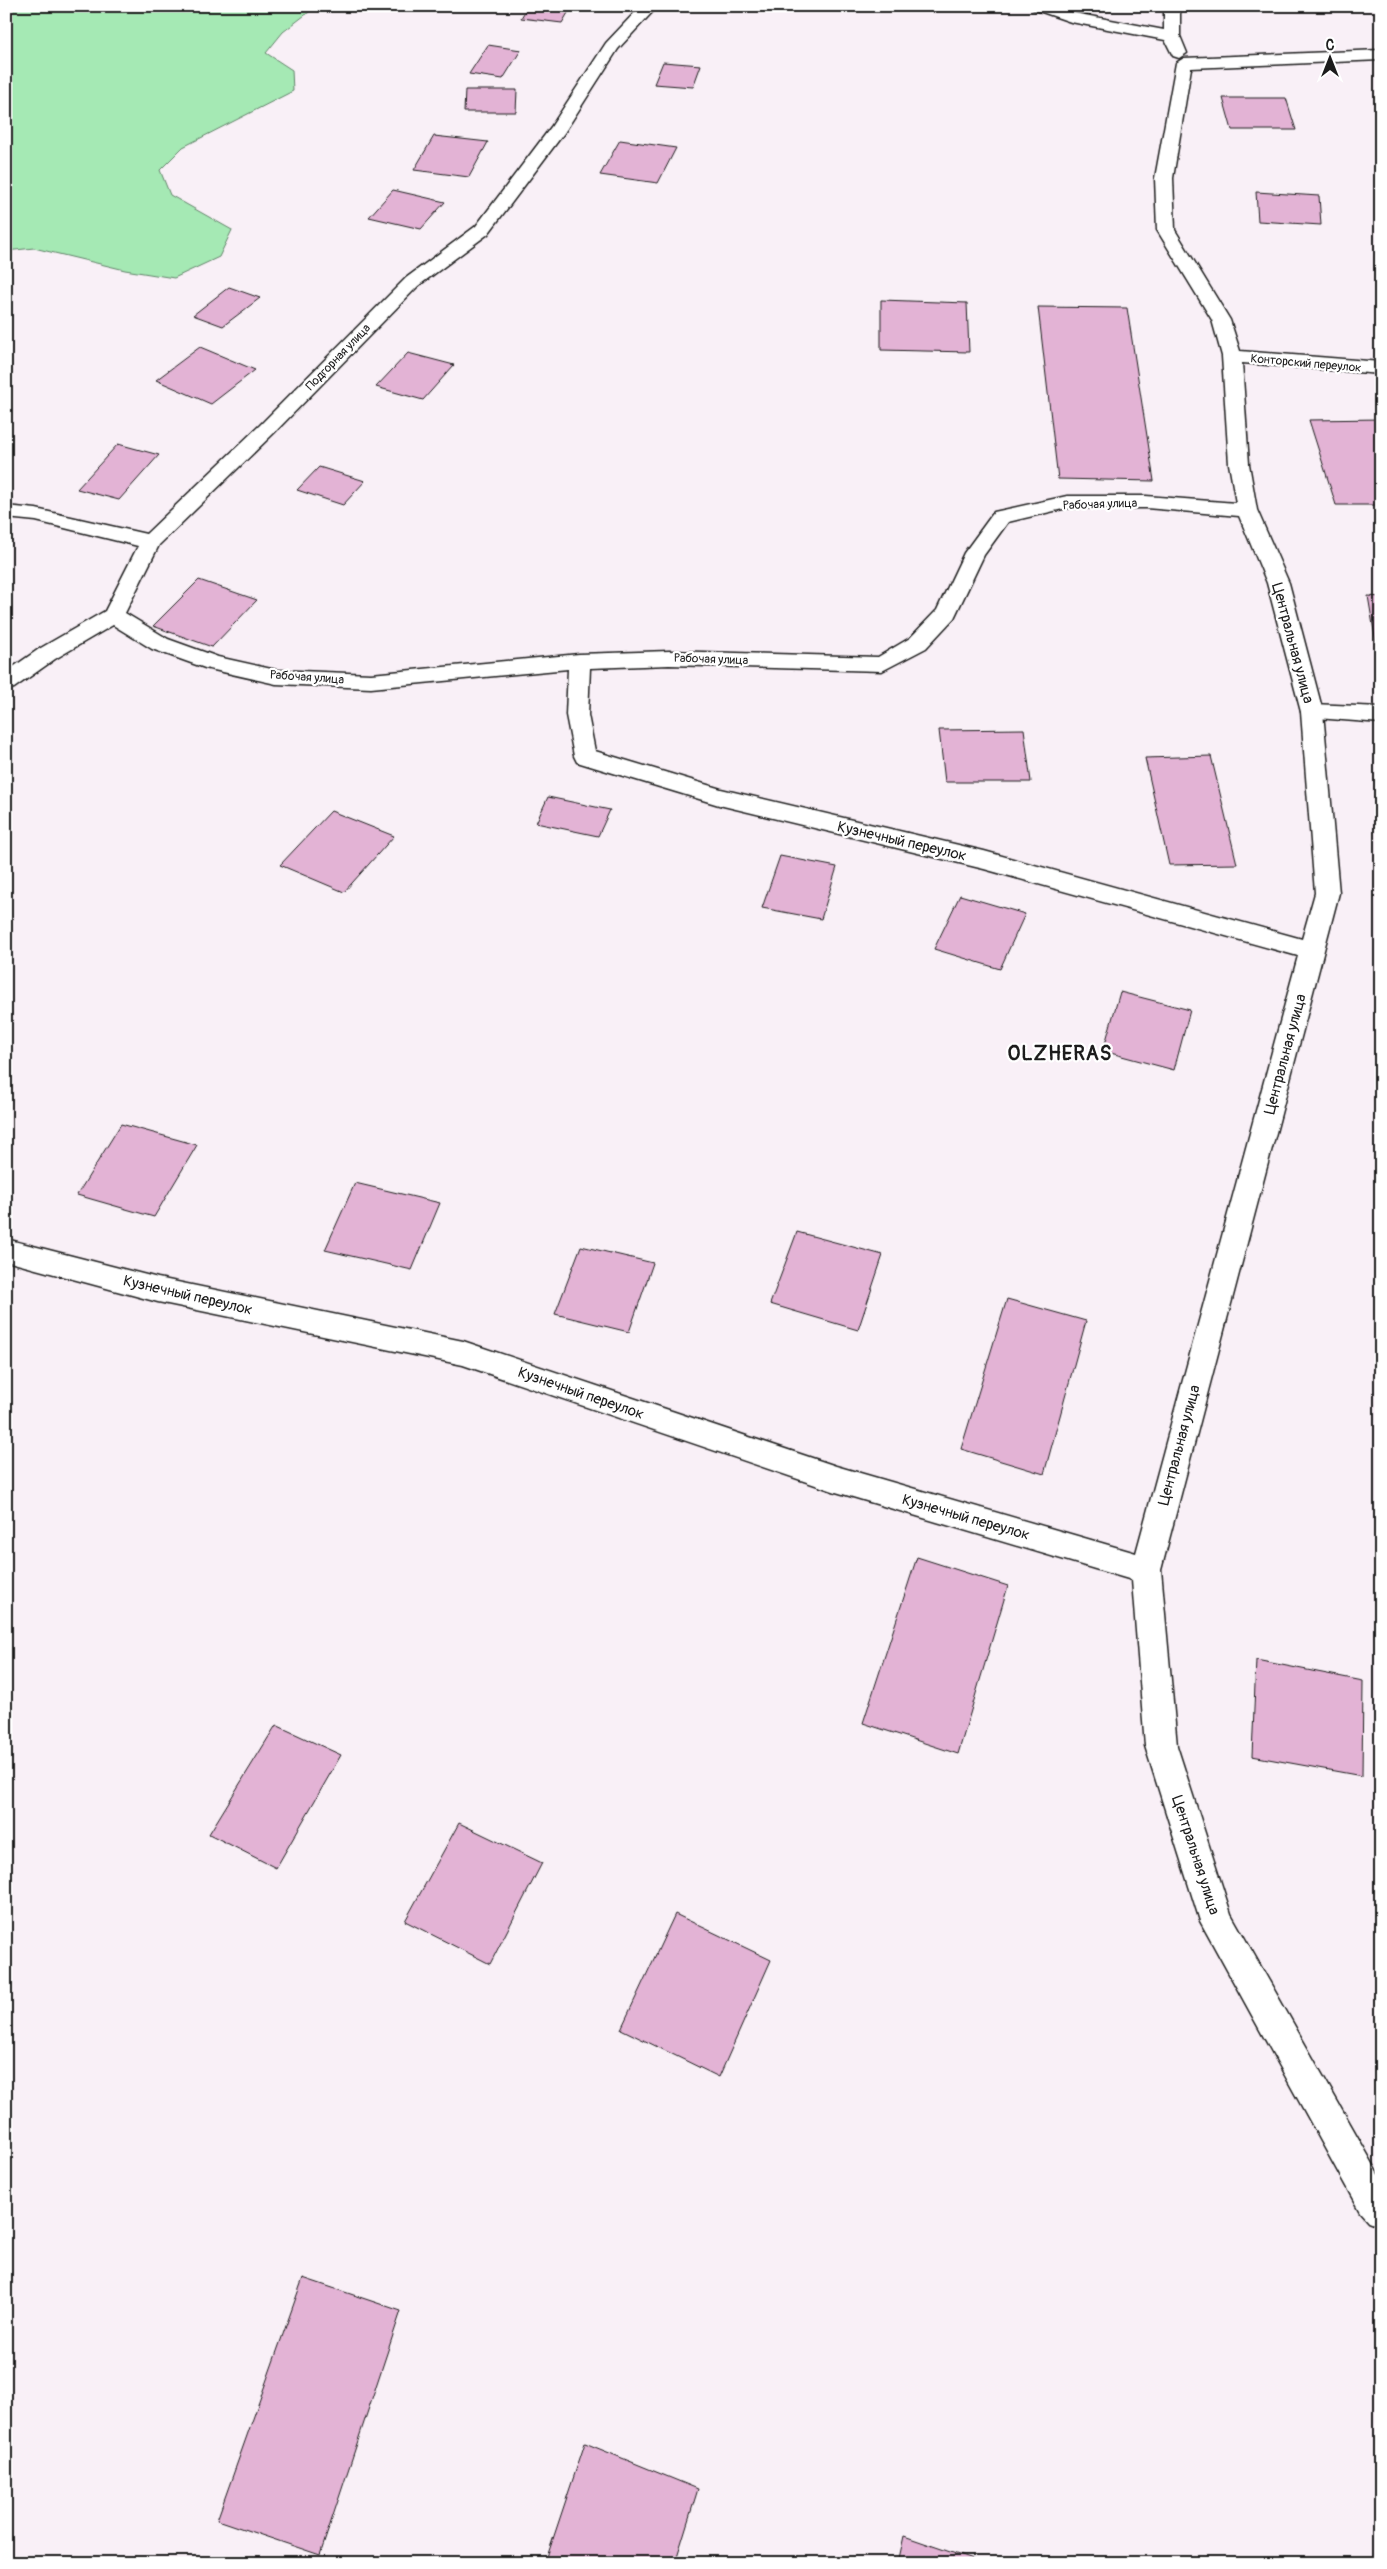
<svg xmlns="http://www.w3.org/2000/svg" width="1387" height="2569" font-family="Pangolin,sans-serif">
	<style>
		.green { fill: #a5e9b4; stroke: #608268 }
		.building { fill: #e3b3d5; stroke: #1c1c1c }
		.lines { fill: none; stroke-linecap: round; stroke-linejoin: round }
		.service-casing { stroke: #1c1c1c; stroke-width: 3 }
		.minor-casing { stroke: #1c1c1c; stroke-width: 3 }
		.service { fill: #fff; fill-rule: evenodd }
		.minor { fill: #fff; fill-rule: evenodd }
		.labels { text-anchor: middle; stroke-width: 4.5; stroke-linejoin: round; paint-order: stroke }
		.far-street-label { font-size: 12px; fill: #1c1c1c; stroke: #fff }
		.street-label { font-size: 15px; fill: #1c1c1c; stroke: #fff }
		.district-label { font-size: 20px; font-weight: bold; letter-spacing: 1px; fill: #1c1c1c; stroke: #fff }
	</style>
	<rect width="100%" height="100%" fill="#f9f0f7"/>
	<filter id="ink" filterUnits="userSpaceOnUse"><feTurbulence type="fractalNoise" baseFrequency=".02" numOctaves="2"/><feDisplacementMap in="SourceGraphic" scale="10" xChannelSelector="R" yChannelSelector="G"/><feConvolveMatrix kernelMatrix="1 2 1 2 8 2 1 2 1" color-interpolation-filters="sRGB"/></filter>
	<g filter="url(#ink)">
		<polygon class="green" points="6,6 312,6 309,12 283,32 266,53 292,70 293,91 183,147 160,170 170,195 232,230 219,257 174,278 125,270 34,248 6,251"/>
		<g class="building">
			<polygon points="528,6 572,6 562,23 521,18"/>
			<polygon points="488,45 521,50 503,79 469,74"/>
			<polygon points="663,62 701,65 693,87 654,84"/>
			<polygon points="465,90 517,90 516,112 464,112"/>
			<polygon points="1223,98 1286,98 1296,130 1232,130"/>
			<polygon points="434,136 488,142 469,177 414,170"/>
			<polygon points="620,140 676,148 658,183 600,175"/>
			<polygon points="393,190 445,202 421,229 369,217"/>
			<polygon points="1256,192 1319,196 1321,225 1258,221"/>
			<polygon points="229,287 260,298 223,326 193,315"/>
			<polygon points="881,300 967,303 969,352 881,350"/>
			<polygon points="1038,307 1127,308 1154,481 1058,479"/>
			<polygon points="200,347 255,370 211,404 156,380"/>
			<polygon points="408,353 454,365 423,400 376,387"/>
			<polygon points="1381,419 1381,505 1336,505 1309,420"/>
			<polygon points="118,444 159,455 119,500 77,489"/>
			<polygon points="319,467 365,481 343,505 297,490"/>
			<polygon points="199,580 257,600 212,647 153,626"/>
			<polygon points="1368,596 1381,597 1381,672"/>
			<polygon points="1024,729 1031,782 945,782 939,730"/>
			<polygon points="1211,756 1237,864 1169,865 1145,758"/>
			<polygon points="548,797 610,810 598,836 536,823"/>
			<polygon points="331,811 394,836 344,892 280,865"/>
			<polygon points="780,856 837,867 821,919 762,908"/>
			<polygon points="960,895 1025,914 1000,969 934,949"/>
			<polygon points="1120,992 1190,1010 1174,1070 1103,1051"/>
			<polygon points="121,1124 197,1145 154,1217 77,1195"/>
			<polygon points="355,1183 440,1203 412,1270 325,1250"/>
			<polygon points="797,1232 883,1255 858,1330 770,1304"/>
			<polygon points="581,1246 653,1263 629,1332 555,1314"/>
			<polygon points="1007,1299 1086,1321 1044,1474 961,1449"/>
			<polygon points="917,1557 1008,1586 958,1754 863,1723"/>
			<polygon points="1256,1660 1363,1681 1362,1776 1252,1756"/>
			<polygon points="276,1725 341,1755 276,1868 209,1834"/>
			<polygon points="459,1823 542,1863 490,1964 405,1921"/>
			<polygon points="675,1914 771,1960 719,2077 621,2029"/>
			<polygon points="303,2278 401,2311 320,2555 217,2520"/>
			<polygon points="585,2443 698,2489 675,2563 545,2563"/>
			<polygon points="904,2536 982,2563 898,2563"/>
		</g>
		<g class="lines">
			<defs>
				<polygon id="service" points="1312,704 1381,707 1381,723 1304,717 1301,712 1304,707"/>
				<g id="minor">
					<path d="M 641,6 L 658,6 L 618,49 L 564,133 L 488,234 L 418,286 L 274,433 L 159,545 L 125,613 L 168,639 L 218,657 L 276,670 L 371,674 L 579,654 L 669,651 L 878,657 L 910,638 L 937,610 L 964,553 L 994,512 L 1067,496 L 1146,496 L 1236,503 L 1229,464 L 1222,356 L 1212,320 L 1157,230 L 1155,178 L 1176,63 L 1184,58 L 1381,50 L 1381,60 L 1191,68 L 1173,178 L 1175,230 L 1230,320 L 1240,351 L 1381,362 L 1381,374 L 1242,363 L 1249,464 L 1257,510 L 1289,583 L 1323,712 L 1339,893 L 1161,1570 L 1177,1746 L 1231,1914 L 1381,2178 L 1381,2226 L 1368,2221 L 1360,2212 L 1200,1921 L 1145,1746 L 1132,1580 L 836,1492 L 463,1365 L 158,1302 L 6,1261 L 6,1239 L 158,1278 L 463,1341 L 836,1466 L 1136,1553 L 1298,956 L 984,869 L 719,805 L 577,762 L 574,756 L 566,715 L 568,669 L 371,688 L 276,684 L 205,668 L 152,649 L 113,625 L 55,659 L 14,688 L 6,690 L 6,672 L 39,649 L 105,611 L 138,546 L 36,521 L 6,518 L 6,506 L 36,509 L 146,534 L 260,425 L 406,278 L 476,226 L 551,127 L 606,43 ZM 1067,508 L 1146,508 L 1239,516 L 1267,583 L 1301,712 L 1315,893 L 1302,939 L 984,851 L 721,789 L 595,751 L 588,715 L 590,668 L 669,665 L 882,671 L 926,648 L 954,618 L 984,555 L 1008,522 Z"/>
					<polygon points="1031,6 1055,6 1074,13 1164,30 1164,6 1180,6 1180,36 1187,53 1179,58 1173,56 1165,40 1071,22 1033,9"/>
				</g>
			</defs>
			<use href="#service" class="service-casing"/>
			<use href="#minor" class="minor-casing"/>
			<use href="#service" class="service"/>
			<use href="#minor" class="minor"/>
		</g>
	</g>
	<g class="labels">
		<g class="far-street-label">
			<text transform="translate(338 357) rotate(-46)" y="4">Подгорная улица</text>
			<text transform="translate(1306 363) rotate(5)" y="4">Конторский переулок</text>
			<text transform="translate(1100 504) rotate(-2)" y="4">Рабочая улица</text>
			<text transform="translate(711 659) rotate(2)" y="4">Рабочая улица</text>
			<text transform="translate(307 677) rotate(4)" y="4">Рабочая улица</text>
		</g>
		<g class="street-label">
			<text transform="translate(1293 643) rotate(75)" y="5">Центральная улица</text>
			<text transform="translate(902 841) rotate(13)" y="5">Кузнечный переулок</text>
			<text transform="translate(1285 1054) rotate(-75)" y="5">Центральная улица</text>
			<text transform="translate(188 1295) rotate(13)" y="5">Кузнечный переулок</text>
			<text transform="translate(581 1393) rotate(19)" y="5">Кузнечный переулок</text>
			<text transform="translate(1179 1445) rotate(-75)" y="5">Центральная улица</text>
			<text transform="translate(966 1517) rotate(16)" y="5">Кузнечный переулок</text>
			<text transform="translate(1196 1855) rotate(72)" y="5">Центральная улица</text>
		</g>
		<g class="district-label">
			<text x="1060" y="1060">OLZHERAS</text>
		</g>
	</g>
	<rect width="1387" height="2569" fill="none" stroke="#fff" stroke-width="25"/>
	<rect x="12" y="12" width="1362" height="2544" fill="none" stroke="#1c1c1c" stroke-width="2" filter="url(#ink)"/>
	<g transform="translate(1330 58)" stroke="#ffffff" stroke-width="4" paint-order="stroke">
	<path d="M0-4L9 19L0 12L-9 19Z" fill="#1c1c1c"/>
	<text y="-8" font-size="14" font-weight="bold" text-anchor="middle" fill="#1c1c1c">С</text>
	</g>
</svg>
